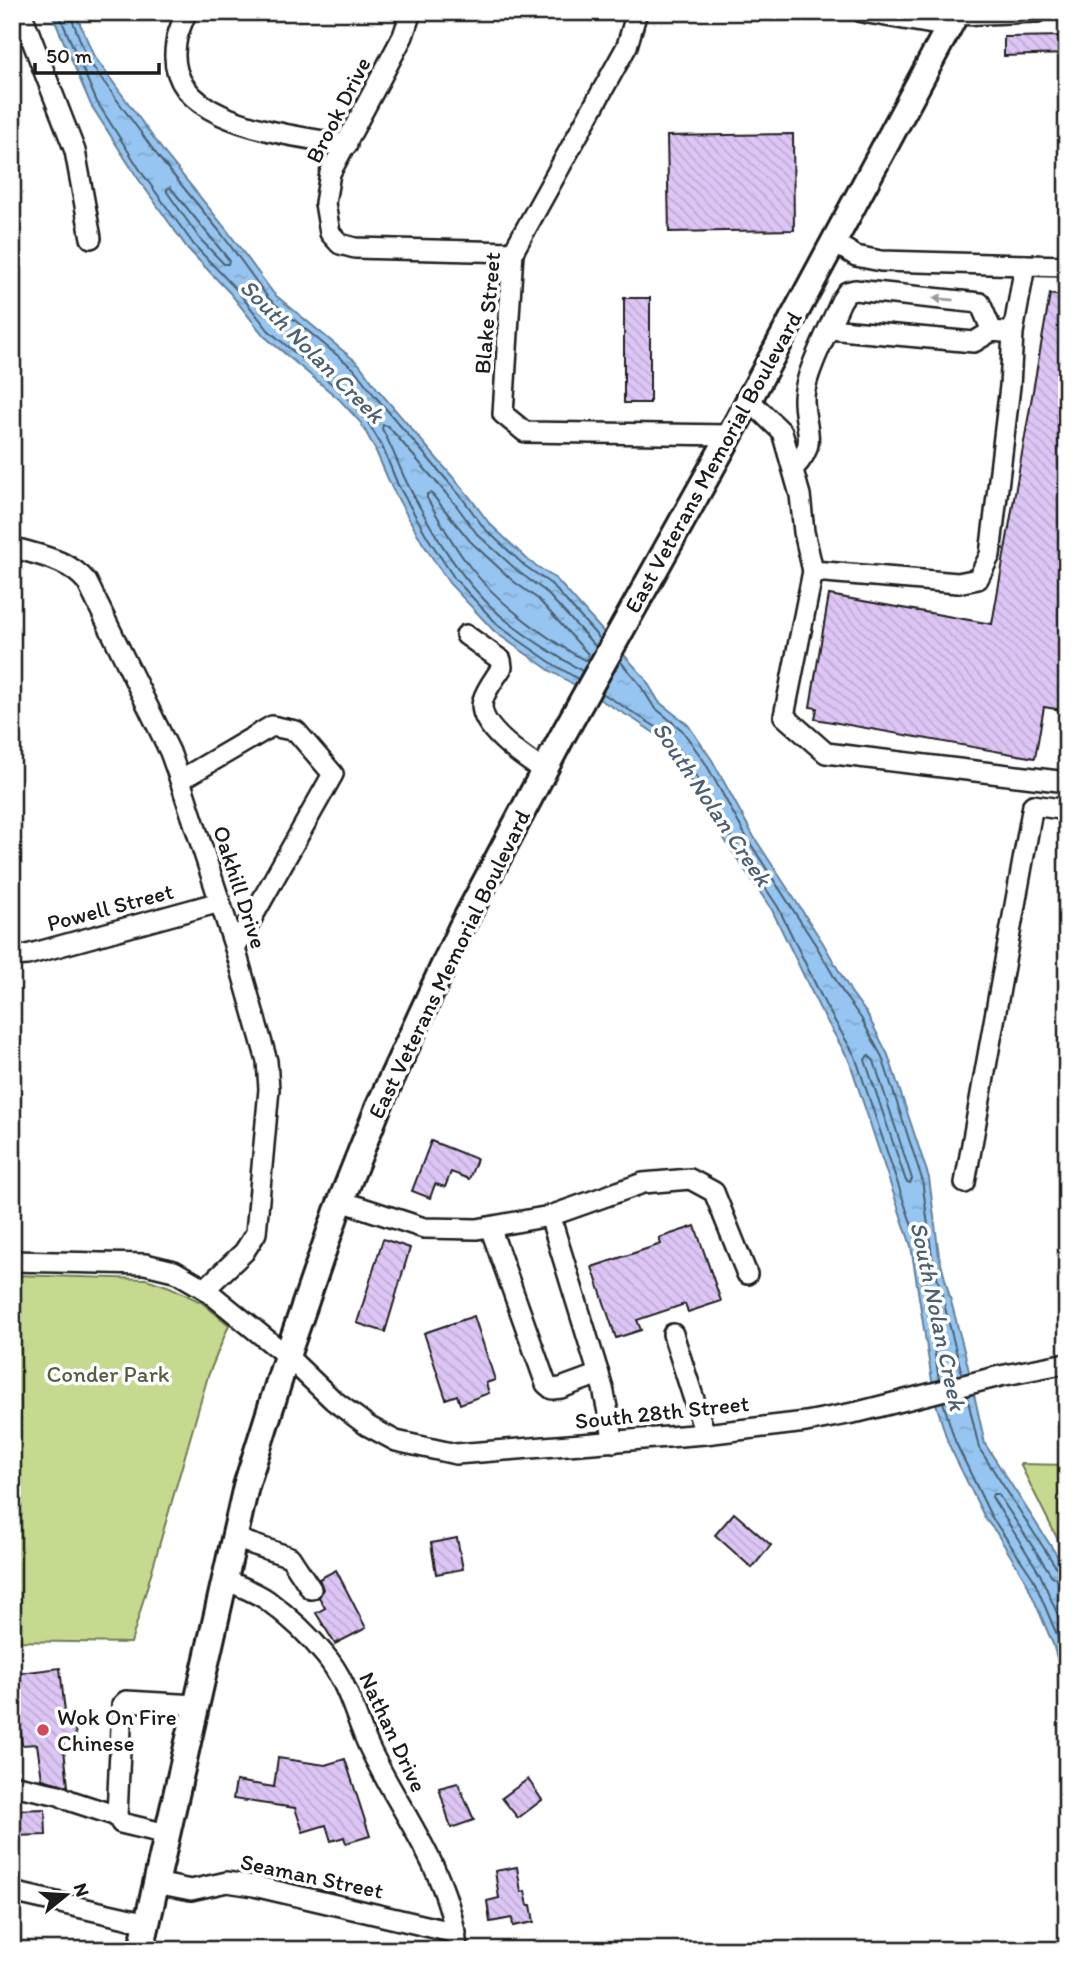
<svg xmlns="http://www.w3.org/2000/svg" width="1079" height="1962" font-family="Itim,sans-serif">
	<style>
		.park { fill: #c6da8f; stroke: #717b56; stroke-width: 2 }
		.water { fill: url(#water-ripples); stroke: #65819b; stroke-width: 2 }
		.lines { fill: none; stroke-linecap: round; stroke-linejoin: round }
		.shore { stroke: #4c6071; stroke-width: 2 }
		.building { fill: url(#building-back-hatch); stroke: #1c1c1c; stroke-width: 2 }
		.minor-casing { stroke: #1c1c1c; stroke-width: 24 }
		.major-casing { stroke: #1c1c1c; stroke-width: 30 }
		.minor { stroke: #fff; stroke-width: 19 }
		.major { stroke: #fff; stroke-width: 24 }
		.oneway { fill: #999 }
		.poi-dot { fill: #d1495b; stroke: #fff; stroke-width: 2.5 }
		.labels { text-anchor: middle; stroke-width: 7; stroke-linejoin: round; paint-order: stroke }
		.street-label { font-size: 23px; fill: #1c1c1c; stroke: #fff }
		.park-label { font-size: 23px; fill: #585e44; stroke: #fff }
		.poi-label { font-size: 23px; fill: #1c1c1c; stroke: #fff; text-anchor: start }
		.water-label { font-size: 24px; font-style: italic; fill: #4c6071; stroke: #fff }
	</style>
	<defs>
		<pattern id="water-ripples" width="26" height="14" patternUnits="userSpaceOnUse" patternTransform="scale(1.75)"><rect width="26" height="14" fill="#95c5f0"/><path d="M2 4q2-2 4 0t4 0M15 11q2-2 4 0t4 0" fill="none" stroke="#80a9cd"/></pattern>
		<pattern id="building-back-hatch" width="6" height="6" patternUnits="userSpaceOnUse" patternTransform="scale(1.75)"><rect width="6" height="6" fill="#ddc6f6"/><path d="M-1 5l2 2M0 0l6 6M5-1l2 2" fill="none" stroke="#bdaad2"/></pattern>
	</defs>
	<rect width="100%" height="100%" fill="#fff"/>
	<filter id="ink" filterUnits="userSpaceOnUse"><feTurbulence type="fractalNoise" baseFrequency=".0143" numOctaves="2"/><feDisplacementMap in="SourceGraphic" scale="14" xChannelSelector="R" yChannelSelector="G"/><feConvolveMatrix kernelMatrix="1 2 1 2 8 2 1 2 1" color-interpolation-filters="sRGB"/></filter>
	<g filter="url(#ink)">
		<g class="park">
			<polygon points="12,1275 146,1279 170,1287 201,1302 229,1325 208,1376 131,1643 12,1641"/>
			<polygon points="1020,1464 1067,1465 1067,1558"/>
		</g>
		<polygon class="water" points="51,12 75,12 94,56 166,155 226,229 274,294 359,364 379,391 468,495 489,523 529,561 556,579 644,677 659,702 688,725 712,760 754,837 823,943 851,992 867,1014 888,1055 929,1178 939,1256 966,1358 985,1444 1067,1571 1067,1694 1053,1644 1026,1581 996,1532 986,1520 948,1443 935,1400 911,1246 849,1060 819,1007 772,910 728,845 678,760 660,737 635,720 549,670 495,632 449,583 422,542 392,488 375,449 361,423 340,400 264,336 230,293 188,249 137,177 91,105"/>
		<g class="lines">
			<g class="shore">
				<polyline points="58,12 97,102 142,173 194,245 235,288 269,331 345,395 366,419 382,446 398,485 428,538 455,579 500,627 553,664 578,679"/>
				<polyline points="69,12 88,60 160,159 221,233 269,299 354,369 374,395 463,499 484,528 525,566 551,584 600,639"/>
				<polygon points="170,187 229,260 228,264 224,264 200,239 167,192 167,189"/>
				<path d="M 431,493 L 470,541 L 513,581 L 538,599 L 588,654 L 587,659 L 584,660 C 541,635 501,606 470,567 C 453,546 440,521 427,498 L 427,494 Z"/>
				<polyline points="620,661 638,682 654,707 682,730 706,764 748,840 817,947 845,996 861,1018 882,1057 922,1179 932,1257 962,1374"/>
				<path d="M 582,671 C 557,656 530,640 507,621 C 463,585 432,532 407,483 C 398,465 392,446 382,429 L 383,425 L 388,426 L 456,505 L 477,534 L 520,573 L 545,591 L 596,647"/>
				<polyline points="602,693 664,732 684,756 734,841 778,907 825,1004 855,1056 918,1244 939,1380"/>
				<polygon points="868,1055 874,1061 912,1179 910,1183 906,1181 865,1060"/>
				<polyline points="967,1396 979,1448 1058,1570 1067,1573"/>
				<polyline points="943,1402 955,1441 991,1516 1033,1578 1060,1642 1067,1667"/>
				<polyline points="1067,1582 1059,1581 1052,1576 998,1494 993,1494 992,1497 1040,1574 1067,1636"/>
			</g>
		</g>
		<g class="building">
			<polygon points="1067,36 1067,54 1004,56 1004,37"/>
			<polygon points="793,134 794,230 669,232 667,136"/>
			<polygon points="1050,294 1067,297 1067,711 1044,707 1035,758 815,719 817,708 810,707 829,595 992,624"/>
			<rect x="624" y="298" width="26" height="105"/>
			<polygon points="431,1141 477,1159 469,1179 451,1172 445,1187 435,1184 430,1198 412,1191"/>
			<polygon points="695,1226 721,1301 688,1312 685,1304 637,1320 641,1330 616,1338 592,1267 661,1244 659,1238"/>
			<polygon points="383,1239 410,1248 385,1332 357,1323"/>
			<polygon points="474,1316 495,1380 486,1383 489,1393 460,1404 457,1395 446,1399 424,1333"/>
			<polygon points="734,1513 771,1545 752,1568 715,1535"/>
			<polygon points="457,1538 463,1569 436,1574 431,1543"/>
			<polygon points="336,1570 366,1628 335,1644 316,1613 325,1608 319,1597 323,1589 319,1579"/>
			<polygon points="60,1668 66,1721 74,1720 76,1738 63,1740 68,1786 42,1779 37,1744 22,1745 17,1704 12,1705 12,1674"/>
			<polygon points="278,1758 325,1765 345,1759 370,1836 346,1843 344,1837 331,1841 326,1825 303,1832 295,1808 233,1799 236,1781 274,1787"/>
			<polygon points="528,1779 542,1800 518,1818 502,1798"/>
			<polygon points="458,1783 474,1820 451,1828 439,1788"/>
			<polygon points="45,1809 46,1835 12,1836 12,1810"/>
			<polygon points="517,1867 521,1892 525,1891 528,1905 531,1905 534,1922 513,1926 512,1918 490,1922 487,1901 499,1898 495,1871"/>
		</g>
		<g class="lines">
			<defs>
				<g id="minor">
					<polyline points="21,12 75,151 91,238"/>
					<path d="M 186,12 C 183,22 177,33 176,43 C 162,126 292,134 347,145"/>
					<polyline points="411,12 403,36 330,173 325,203 330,233 340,244 355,248 513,252"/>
					<polyline points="637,12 627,46 513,252 503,414 525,432 730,435"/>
					<polyline points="862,12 950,27"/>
					<polyline points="956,15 1037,12"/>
					<polyline points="833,242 856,256 881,261 1067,266"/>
					<polyline points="829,329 974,342 992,331 1003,332"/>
					<polyline points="749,400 782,432 800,495 804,532 813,571 958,583 978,579 990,555 1010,386 1013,333 1025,265"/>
					<path d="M 794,468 C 820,441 803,429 804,397 C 805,373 831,325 841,301 L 847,292 L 855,290 L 980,303 L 992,331"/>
					<path d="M 12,547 C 40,556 68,559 87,582 L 170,752 L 180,780 L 235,948 L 267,1061 L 269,1089 L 256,1233 L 244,1252 L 205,1289"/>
					<polyline points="813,571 784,716 826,753 1067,782"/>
					<path d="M 466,635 L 501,660 L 502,667 C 496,677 486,689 483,700 C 475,726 526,759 544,771"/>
					<polyline points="180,780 272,726 296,731 333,774 235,948"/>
					<polyline points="12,956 27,955 220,902"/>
					<polyline points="965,1183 1033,805 1067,810"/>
					<polyline points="341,1201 424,1228 477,1229 550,1216"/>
					<polyline points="490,1227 546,1384 552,1389 561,1388 599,1374"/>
					<polyline points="12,1261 145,1264 174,1271 205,1289 287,1356 333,1400 368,1426 396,1441 456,1454 705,1434 806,1422 858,1412 1000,1376 1067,1363"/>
					<polyline points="673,1334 705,1434"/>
					<polyline points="614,1442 603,1388 550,1216 643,1183 690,1179 714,1192 747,1274"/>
					<polyline points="234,1538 290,1557 311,1589"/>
					<path d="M 224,1579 C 238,1586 254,1591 267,1600 C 287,1615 309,1635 325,1655 C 349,1683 355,1719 371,1751 C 402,1815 452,1876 457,1950"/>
					<polyline points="12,1785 59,1795 71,1801 117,1816"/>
					<polyline points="167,1834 121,1823 117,1816 122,1705 126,1701 196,1705"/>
					<polyline points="156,1883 191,1890 227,1882 254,1886 456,1933"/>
					<polyline points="12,1892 148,1923"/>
				</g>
				<polyline id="major" points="141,1950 246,1486 287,1356 337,1211 378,1108 461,928 564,733 730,435 957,12"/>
			</defs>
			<use href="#minor" class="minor-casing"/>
			<use href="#major" class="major-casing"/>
			<use href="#minor" class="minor"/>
			<use href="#major" class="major"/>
		</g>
		<defs><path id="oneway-solid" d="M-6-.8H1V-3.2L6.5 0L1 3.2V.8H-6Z" transform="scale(1.75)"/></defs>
		<use class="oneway" href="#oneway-solid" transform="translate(943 299) rotate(-174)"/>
	</g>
	<circle class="poi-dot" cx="43" cy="1730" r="7"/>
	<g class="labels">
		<g class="street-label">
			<text transform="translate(338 110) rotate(-63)" y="8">Brook Drive</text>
			<text transform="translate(487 313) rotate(-85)" y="8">Blake Street</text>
			<text transform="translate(713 462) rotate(-61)" y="8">East Veterans Memorial Boulevard</text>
			<text transform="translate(240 887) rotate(72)" y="8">Oakhill Drive</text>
			<text transform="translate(110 907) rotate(-15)" y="8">Powell Street</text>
			<text transform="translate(449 964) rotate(-64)" y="8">East Veterans Memorial Boulevard</text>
			<text transform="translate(662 1412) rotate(-6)" y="8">South 28th Street</text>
			<text transform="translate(393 1732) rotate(65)" y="8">Nathan Drive</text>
			<text transform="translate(312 1876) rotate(12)" y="8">Seaman Street</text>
		</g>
		<g class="park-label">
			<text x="108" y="1382">Conder Park</text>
		</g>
		<g class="poi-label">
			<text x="57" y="1725">Wok On Fire<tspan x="57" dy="26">Chinese</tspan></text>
		</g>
		<g class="water-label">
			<text transform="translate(312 351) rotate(45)" y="8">South Nolan Creek</text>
			<text transform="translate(712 804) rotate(56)" y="8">South Nolan Creek</text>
			<text transform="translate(938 1316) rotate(78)" y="8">South Nolan Creek</text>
		</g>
	</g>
	<rect width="1079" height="1962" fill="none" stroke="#fff" stroke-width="42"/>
	<rect x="21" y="21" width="1037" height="1920" fill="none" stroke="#1c1c1c" stroke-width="2.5" filter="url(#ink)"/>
	<g transform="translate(66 1895) rotate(72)" stroke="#ffffff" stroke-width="5" paint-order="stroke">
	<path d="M0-5L12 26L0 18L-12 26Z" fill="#1c1c1c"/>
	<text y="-10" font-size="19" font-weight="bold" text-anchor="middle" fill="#1c1c1c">N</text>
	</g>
	<path d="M35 63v10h124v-10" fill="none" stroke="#1c1c1c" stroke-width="3.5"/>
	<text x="46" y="63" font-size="21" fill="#1c1c1c" stroke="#ffffff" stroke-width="5" paint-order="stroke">50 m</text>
</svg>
